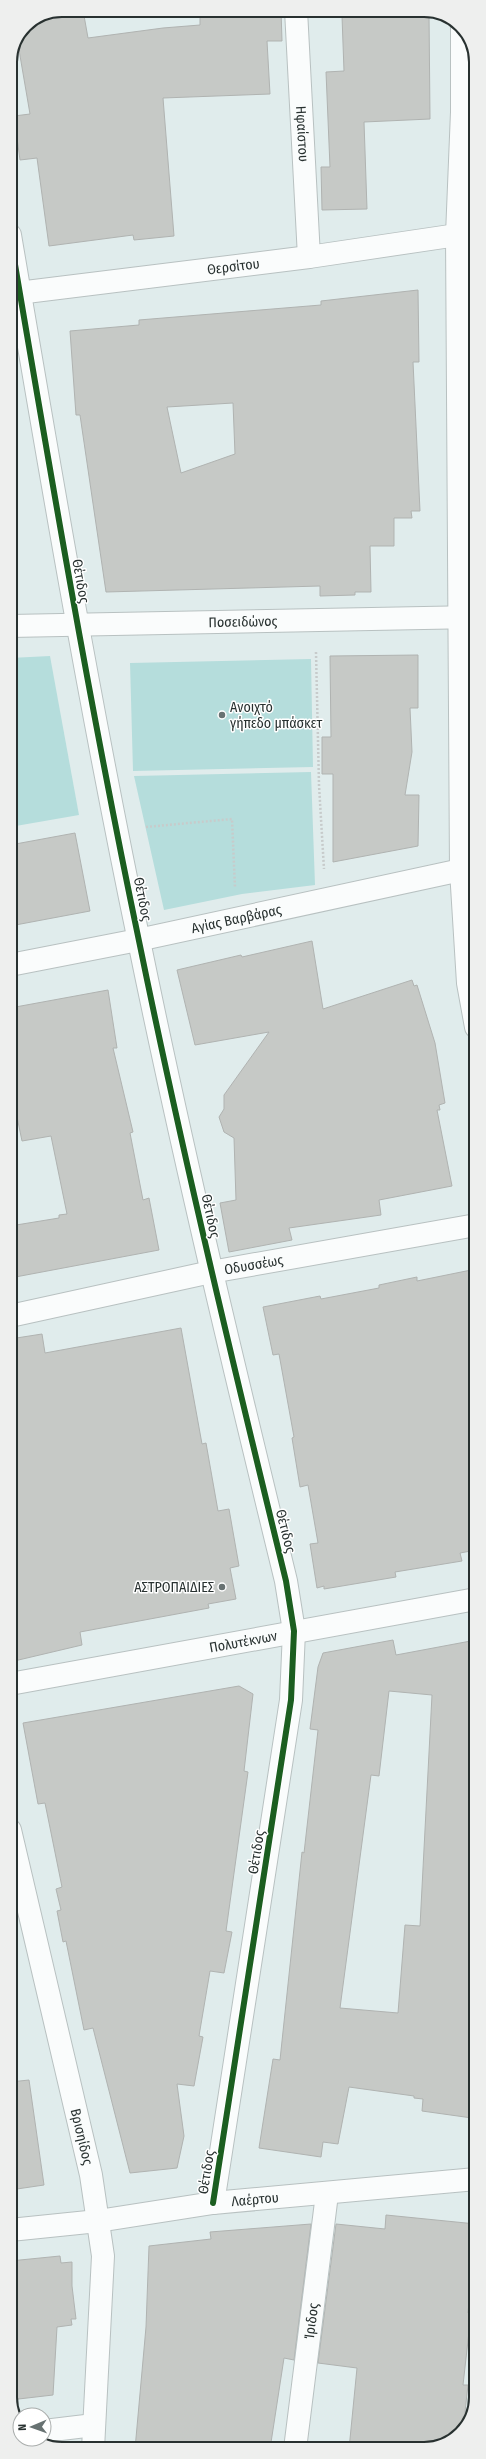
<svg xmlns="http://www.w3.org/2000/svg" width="486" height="2459" font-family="'Fira Sans Condensed',sans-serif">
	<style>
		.green { fill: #b5dddc }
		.building { fill: #c6c9c6; stroke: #b0b3b1; fill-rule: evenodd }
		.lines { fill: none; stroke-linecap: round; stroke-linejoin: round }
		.street-casing { stroke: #b8c1c1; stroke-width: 24 }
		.secondary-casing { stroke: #b8c1c1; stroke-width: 24 }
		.path { stroke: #c7cbcb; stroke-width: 2.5; stroke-dasharray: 2 2; stroke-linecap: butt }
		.street { stroke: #fafcfc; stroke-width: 22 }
		.secondary { stroke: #fafcfc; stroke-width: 22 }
		.cycleway-casing { stroke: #fff; stroke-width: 8 }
		.cycleway { stroke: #1b5e20; stroke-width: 6 }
		.poi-dot { fill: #687272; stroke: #fff; stroke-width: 1.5 }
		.labels { text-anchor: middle; stroke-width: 3; stroke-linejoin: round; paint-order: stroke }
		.street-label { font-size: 14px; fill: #283130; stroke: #fff }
		.poi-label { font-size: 14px; fill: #283130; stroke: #fff; text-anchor: start }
		.rim { fill: none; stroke: #283130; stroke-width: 2 }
	</style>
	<rect width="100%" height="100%" fill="#e0ecec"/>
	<g class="green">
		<polygon points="50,656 79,815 10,827 10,658"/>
		<polygon points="311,659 313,767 133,771 130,663"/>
		<polygon points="311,772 315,885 242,894 164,910 134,776"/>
	</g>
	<g class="building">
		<polygon points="62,10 83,10 88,38 163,28 200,25 200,10 281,10 282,41 267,41 270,94 163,98 174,236 134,240 133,235 49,246 37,158 20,160 14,116 30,114 18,44 25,25"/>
		<polygon points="349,10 421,10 421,13 429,13 430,119 364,122 367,209 322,210 321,167 330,167 326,72 344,71 342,16 349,16"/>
		<path d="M 418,290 L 419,362 L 413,362 L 420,511 L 411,511 L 412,518 L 394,518 L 394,546 L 370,546 L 371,592 L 355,592 L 355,595 L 320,596 L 320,586 L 106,592 L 80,415 L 76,415 L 70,331 L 139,325 L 139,320 L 321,305 L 321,301 ZM 233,403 L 235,454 L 181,473 L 167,407 Z"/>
		<polygon points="418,655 418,708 410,708 412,752 405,795 419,795 418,846 333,862 333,774 322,774 322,737 331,737 330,656"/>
		<polygon points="75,833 90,911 10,926 10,845"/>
		<polygon points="312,941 323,1009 412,980 414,986 417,985 435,1043 445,1103 439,1105 440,1110 437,1110 452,1186 379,1200 381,1215 289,1228 292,1240 229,1252 220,1203 236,1200 234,1138 224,1132 219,1117 224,1109 224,1095 269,1032 195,1045 177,970 241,955 242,957"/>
		<polygon points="108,990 117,1048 113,1048 133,1132 130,1133 143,1200 149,1198 159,1250 10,1278 10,1226 59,1218 59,1215 67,1214 51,1136 22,1141 10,1083 10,1008"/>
		<polygon points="476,1269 476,1550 460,1553 462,1561 395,1572 396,1577 324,1589 324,1586 317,1588 310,1544 318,1543 308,1485 300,1487 292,1438 294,1437 279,1354 273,1355 263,1307 320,1296 321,1299 379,1288 379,1285 417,1277 417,1281"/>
		<polygon points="181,1328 202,1444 206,1443 218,1511 229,1509 239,1566 230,1568 236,1599 208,1604 209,1608 80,1632 82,1645 10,1662 10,1339 42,1334 45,1353"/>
		<path d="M 393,1640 L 396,1655 L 476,1640 L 476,2113 L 473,2113 L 472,2118 L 422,2111 L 423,2099 L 414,2098 L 414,2096 L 349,2087 L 338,2144 L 323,2142 L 321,2157 L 259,2148 L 273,2059 L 280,2060 L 302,1852 L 304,1853 L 318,1730 L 310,1729 L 318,1667 L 323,1653 ZM 389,1691 L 432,1695 L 420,1926 L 405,1925 L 398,2013 L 340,2008 L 371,1775 L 379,1776 Z"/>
		<polygon points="239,1686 253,1694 244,1771 248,1772 226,1931 232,1932 224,1973 210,1971 199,2036 203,2037 194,2086 177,2084 184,2136 177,2168 130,2173 93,2028 84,2030 66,1941 63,1942 57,1911 61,1910 56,1889 62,1887 45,1803 38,1804 23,1723"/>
		<polygon points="29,2080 44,2185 10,2190 10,2082"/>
		<polygon points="386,2215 476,2224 468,2313 471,2314 463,2385 468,2385 463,2430 431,2449 349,2449 357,2368 318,2363 336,2224 385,2229"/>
		<polygon points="311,2224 294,2360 284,2358 270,2449 135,2449 146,2327 149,2246 211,2239 210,2232"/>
		<polygon points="60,2256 61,2263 72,2262 72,2286 76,2319 71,2319 72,2325 57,2327 53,2395 10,2400 10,2261"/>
	</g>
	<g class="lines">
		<defs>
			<g id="street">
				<path id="s1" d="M 296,10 L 309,257"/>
				<polyline points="462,29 462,112 457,235 461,870 468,983 476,1027"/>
				<path d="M 10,235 C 50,471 90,707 139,941 C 183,1156 234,1368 286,1581 L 294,1631 L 291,1700 L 213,2203"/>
				<path id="s2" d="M 10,294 L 309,257 L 457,235"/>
				<path id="s3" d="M 10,626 L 476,617"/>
				<path id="s4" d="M 10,965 L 138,940 L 461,870"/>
				<path id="s5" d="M 10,1316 L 211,1272 L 476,1225"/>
				<path id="s6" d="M 10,1830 L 91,2175 L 103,2256 L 93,2449"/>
				<path id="s7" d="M 10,2230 L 98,2221 L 213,2203 L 476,2179"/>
				<polyline points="44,2431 94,2425"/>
				<path id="s8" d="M 295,2449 L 327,2194"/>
			</g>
			<g id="secondary">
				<path id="s9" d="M 10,1684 L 476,1599"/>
			</g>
		</defs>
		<use href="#street" class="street-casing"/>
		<use href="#secondary" class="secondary-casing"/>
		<g class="path">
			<polyline points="316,652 319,785 324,869"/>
			<polyline points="146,827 232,819 235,888"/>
		</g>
		<use href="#street" class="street"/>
		<use href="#secondary" class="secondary"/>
		<defs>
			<path id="cycleway" d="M 10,235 C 50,471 90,707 139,941 C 183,1156 234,1368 286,1581 L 294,1631 L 291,1700 L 213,2203"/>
		</defs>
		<use href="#cycleway" class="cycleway-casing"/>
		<use href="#cycleway" class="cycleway"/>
	</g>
	<g class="poi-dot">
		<circle cx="222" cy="715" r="4"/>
		<circle cx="222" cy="1587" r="4"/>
	</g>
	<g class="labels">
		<g class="street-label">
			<text dy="5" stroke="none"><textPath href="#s1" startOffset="124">Ηφαίστου</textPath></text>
			<text dy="5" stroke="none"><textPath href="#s2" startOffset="225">Θερσίτου</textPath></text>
			<text transform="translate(81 581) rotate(80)" y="5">Θέτιδος</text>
			<text dy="5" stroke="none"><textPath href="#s3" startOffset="233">Ποσειδώνος</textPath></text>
			<text transform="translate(143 899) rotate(79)" y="5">Θέτιδος</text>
			<text dy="5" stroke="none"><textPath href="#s4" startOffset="231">Αγίας Βαρβάρας</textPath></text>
			<text transform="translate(211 1216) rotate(78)" y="5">Θέτιδος</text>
			<text dy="5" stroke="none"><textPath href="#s5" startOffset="249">Οδυσσέως</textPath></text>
			<text transform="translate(286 1531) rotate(76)" y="5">Θέτιδος</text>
			<text dy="5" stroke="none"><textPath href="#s9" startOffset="237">Πολυτέκνων</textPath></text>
			<text transform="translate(256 1852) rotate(-81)" y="5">Θέτιδος</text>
			<text dy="5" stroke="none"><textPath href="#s6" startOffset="315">Βρισηίδος</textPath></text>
			<text transform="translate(206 2172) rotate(-81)" y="5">Θέτιδος</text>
			<text dy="5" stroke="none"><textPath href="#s7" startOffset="247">Λαέρτου</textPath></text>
			<text dy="5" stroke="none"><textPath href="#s8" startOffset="129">Ίριδος</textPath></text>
		</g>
		<g class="poi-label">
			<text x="230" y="712">Ανοιχτό<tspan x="230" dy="16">γήπεδο μπάσκετ</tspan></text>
			<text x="214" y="1592" text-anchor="end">ΑΣΤΡΟΠΑΙΔΙΕΣ</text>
		</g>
	</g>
	<path d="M0 0H486V2459H0ZM62 17H424A45 45 0 0 1 469 62V2397A45 45 0 0 1 424 2442H62A45 45 0 0 1 17 2397V62A45 45 0 0 1 62 17Z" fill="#eeefee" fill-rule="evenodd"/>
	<path class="rim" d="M62 17H424A45 45 0 0 1 469 62V2397A45 45 0 0 1 424 2442H62A45 45 0 0 1 17 2397V62A45 45 0 0 1 62 17Z"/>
	<g transform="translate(32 2427) rotate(268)"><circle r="19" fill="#ffffff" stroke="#a9adac"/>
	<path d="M0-3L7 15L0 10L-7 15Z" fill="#687272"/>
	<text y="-6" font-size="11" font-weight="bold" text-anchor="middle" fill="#283130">N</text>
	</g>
</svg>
